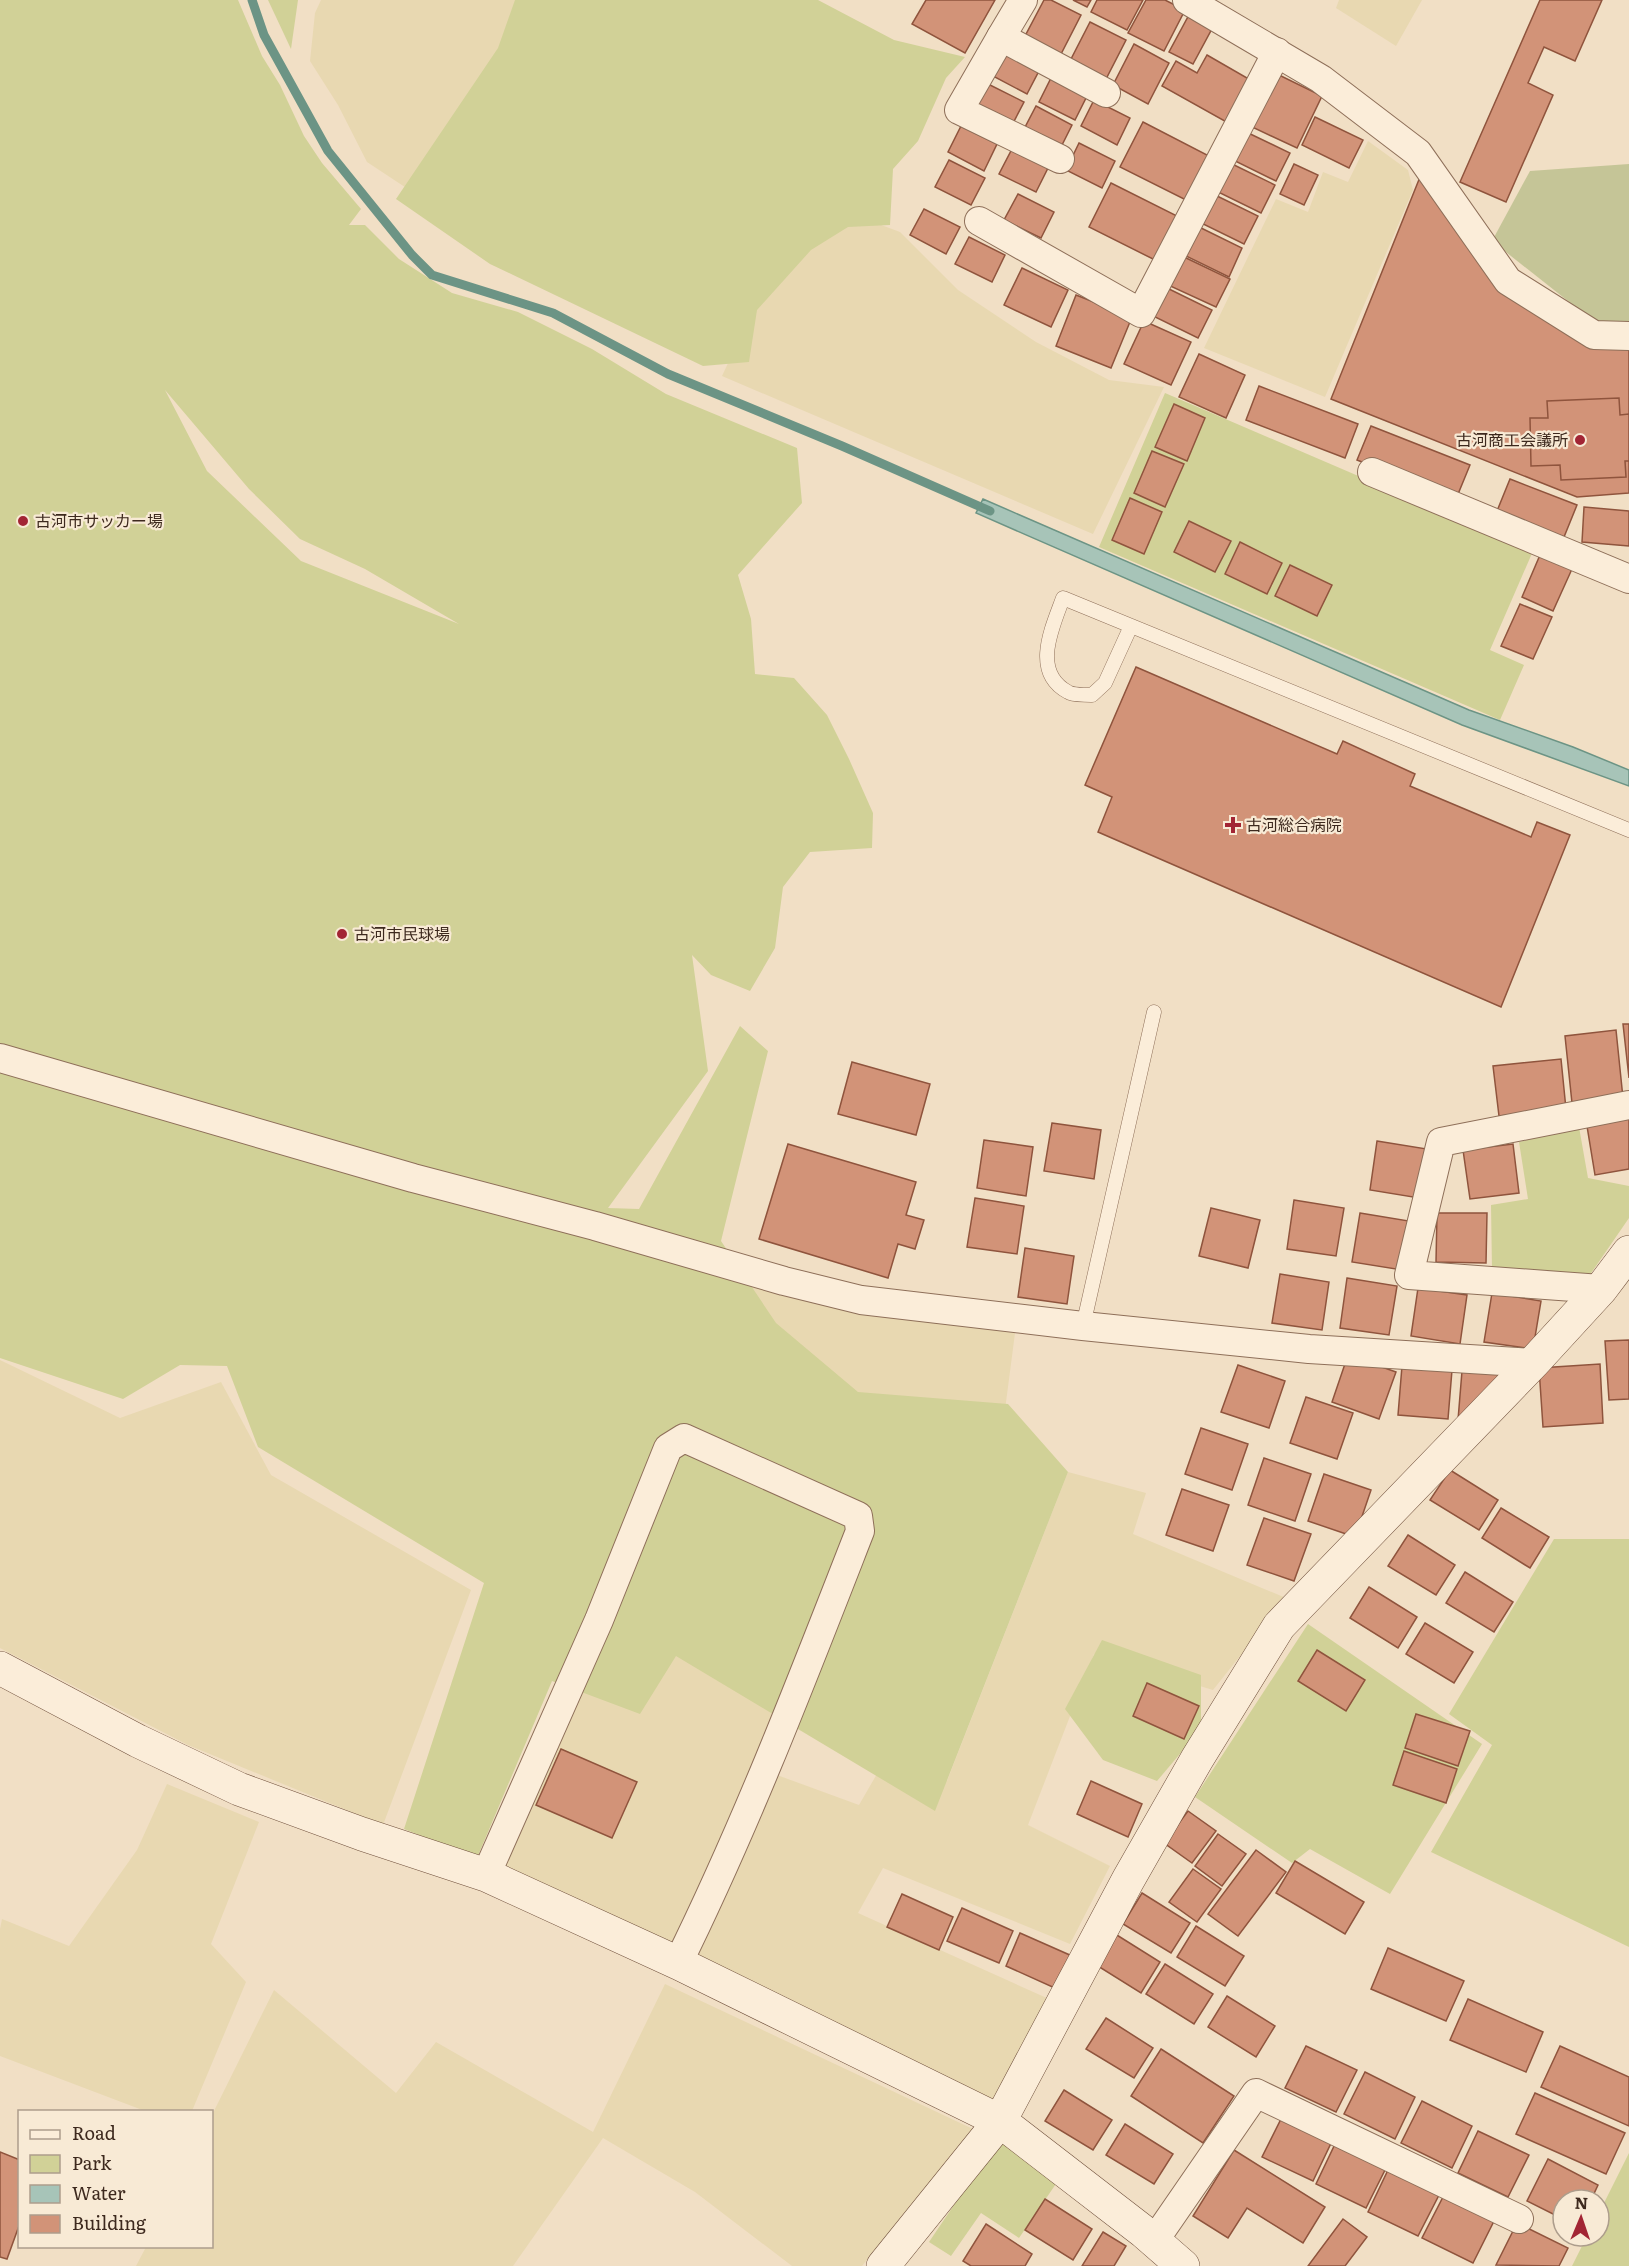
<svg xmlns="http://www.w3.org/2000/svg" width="1629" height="2266" font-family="Literata,'Noto Sans JP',serif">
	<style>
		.farmland { fill: #e8d8b1 }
		.green { fill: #d1d197; fill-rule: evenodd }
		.cemetery { fill: #c5c597 }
		.water { fill: #a7c4b8; stroke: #6c9485; stroke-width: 1.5 }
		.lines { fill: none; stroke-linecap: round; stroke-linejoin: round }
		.stream { stroke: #6c9485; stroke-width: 9 }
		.building { fill: #d29378; stroke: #8f543d; stroke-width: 1.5 }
		.lane-casing { stroke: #8e6f59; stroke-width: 15 }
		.street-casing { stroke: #8e6f59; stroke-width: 30 }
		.secondary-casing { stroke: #70503c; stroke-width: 34 }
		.lane { stroke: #fbedd9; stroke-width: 14 }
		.street { stroke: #fbedd9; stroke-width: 28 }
		.secondary { stroke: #fbedd9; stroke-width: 33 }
		.poi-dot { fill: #a22534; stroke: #f8ead5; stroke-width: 2 }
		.labels { text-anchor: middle; stroke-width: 4.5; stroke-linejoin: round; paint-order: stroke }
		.poi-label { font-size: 16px; fill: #3d291e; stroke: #f8ead5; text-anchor: start }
	</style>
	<rect width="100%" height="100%" fill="#f1dfc5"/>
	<g class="farmland">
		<polygon points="321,0 530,0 420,197 367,162 338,105 310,61 315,13"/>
		<polygon points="1339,0 1422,0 1396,46 1336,8"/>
		<polygon points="1368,141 1408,170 1413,190 1325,397 1204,348 1276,199 1308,212 1323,172 1348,182"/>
		<polygon points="806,197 900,232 958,290 1036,342 1109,380 1164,387 1093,534 722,376"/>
		<polygon points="669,1263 927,1320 1015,1333 1002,1433 757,1393"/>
		<polygon points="0,1360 120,1418 221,1382 271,1475 471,1590 383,1825 188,1745 0,1648"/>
		<polygon points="1068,1472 1146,1493 1133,1534 1286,1598 1213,1690 1094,1654 1028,1825 1110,1866 1070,1944 883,1868 858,1913 1049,1999 996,2110 690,1958 777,1775 859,1805 881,1767 947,1781"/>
		<polygon points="665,1650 786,1701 676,1954 500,1866 586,1676"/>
		<polygon points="167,1784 259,1822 211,1944 246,1982 192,2111 145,2111 0,2056 0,1929 2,1919 69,1946 137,1850"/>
		<polygon points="665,1984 973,2129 862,2266 792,2266 695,2192 603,2138 513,2266 136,2266 146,2247 212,2246 212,2115 274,1990 396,2093 436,2042 593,2132"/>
	</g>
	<g class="green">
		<path d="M 0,0 L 238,0 L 262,56 L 280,85 L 304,136 L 322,163 L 361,209 L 349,225 L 365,225 L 399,259 L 452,293 L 518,312 L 592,349 L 666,394 L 797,448 L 802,503 L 738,575 L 751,619 L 755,674 L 794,678 L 827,715 L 849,759 L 873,813 L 872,848 L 810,852 L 783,887 L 775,948 L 750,991 L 711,975 L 692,955 L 708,1071 L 608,1208 L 639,1209 L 740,1026 L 768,1051 L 721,1241 L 776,1323 L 858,1392 L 1008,1404 L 1068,1472 L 935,1811 L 676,1656 L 640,1714 L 552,1681 L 477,1858 L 404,1829 L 484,1583 L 258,1447 L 227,1366 L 180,1365 L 123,1399 L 0,1358 ZM 165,390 L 249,489 L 300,539 L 365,569 L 459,624 L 301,561 L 207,471 Z"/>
		<polygon points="268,0 298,0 291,49"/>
		<polygon points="515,0 818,0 894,40 965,57 946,78 918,141 893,169 890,225 848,227 811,250 757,310 749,362 703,366 490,264 396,199 498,48"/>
		<polygon points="1165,393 1533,551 1490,650 1524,665 1500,720 1099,547"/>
		<polygon points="1579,1127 1588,1178 1629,1186 1629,1218 1587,1279 1492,1270 1491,1205 1528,1199 1519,1142"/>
		<polygon points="1554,1539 1629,1539 1629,1947 1431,1852 1492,1745 1449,1714"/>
		<polygon points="1308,1624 1482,1744 1390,1894 1310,1849 1292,1863 1195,1797"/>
		<polygon points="1102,1640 1201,1675 1201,1729 1157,1781 1103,1760 1065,1709"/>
		<polygon points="1002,2134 1062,2175 1019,2238 981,2213 951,2256 929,2242"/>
		<polygon points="1629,2153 1629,2266 1572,2266 1587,2236 1599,2236 1599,2213"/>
	</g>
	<polygon class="cemetery" points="1629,164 1629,322 1597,324 1492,241 1530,171"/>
	<polygon class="water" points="983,499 1469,710 1573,747 1629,770 1629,786 1462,725 976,513"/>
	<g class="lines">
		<polyline class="stream" points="252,0 264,35 328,151 412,255 432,275 553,313 668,374 842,446 990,511"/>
	</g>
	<g class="building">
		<polygon points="926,0 995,0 965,53 912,24"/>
		<polygon points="1044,0 1051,0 1081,15 1060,56 1024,38"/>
		<polygon points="1073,0 1091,0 1087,7"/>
		<polygon points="1097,0 1143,0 1127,30 1091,12"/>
		<polygon points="1146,0 1165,0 1185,10 1164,51 1128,33"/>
		<polygon points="1540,0 1602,0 1575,61 1544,47 1528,83 1553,95 1506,202 1460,182"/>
		<polygon points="1190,13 1214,25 1193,64 1169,52"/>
		<polygon points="1090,22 1126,40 1105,81 1069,63"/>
		<polygon points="1134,44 1169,63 1148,104 1113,85"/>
		<polygon points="1005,49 1041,67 1027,94 991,75"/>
		<polygon points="1207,55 1254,82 1230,124 1162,86 1176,61 1197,73"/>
		<polygon points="1277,74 1322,96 1297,148 1252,127"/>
		<polygon points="1052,76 1088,94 1075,120 1039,102"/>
		<polygon points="988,84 1024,102 1010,129 974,111"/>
		<polygon points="1094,100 1130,118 1117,145 1081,126"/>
		<polygon points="1036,106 1072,125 1059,151 1022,133"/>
		<polygon points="1315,117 1363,140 1349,168 1302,145"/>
		<polygon points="1143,122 1209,156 1186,200 1120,167"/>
		<polygon points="961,126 997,144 984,171 948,152"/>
		<polygon points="1242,130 1290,153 1276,181 1229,158"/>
		<polygon points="1079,143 1115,161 1102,188 1066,170"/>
		<polygon points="1013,147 1049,166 1036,192 999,174"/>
		<polygon points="949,160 985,178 971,205 935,187"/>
		<polygon points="1228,162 1275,185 1261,213 1214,190"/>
		<polygon points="1294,164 1318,175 1304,205 1280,194"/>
		<polygon points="1422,172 1500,283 1629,344 1629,493 1577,497 1331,399"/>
		<polygon points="1111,183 1177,216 1155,260 1089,227"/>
		<polygon points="1211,193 1258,216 1244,244 1197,221"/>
		<polygon points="1018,194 1054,212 1041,238 1004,220"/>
		<polygon points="924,209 960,227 946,254 910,235"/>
		<polygon points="1195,225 1242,248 1229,277 1182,254"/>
		<polygon points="969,237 1005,255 992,282 955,264"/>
		<polygon points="1182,256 1230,279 1216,307 1168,285"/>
		<polygon points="1022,268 1068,290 1051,327 1004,305"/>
		<polygon points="1165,287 1212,310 1198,338 1151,315"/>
		<polygon points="1076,295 1132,317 1111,368 1056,346"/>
		<polygon points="1144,321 1191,342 1171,385 1124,364"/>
		<polygon points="1199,354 1245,375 1226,418 1179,397"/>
		<polygon points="1259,386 1358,424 1345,458 1246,420"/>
		<polygon points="1619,398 1620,415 1629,414 1629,461 1625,461 1626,477 1561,480 1560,465 1531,466 1530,418 1548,418 1547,401"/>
		<polygon points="1174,404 1205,418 1187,461 1155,447"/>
		<polygon points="1371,426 1470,465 1456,499 1357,460"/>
		<polygon points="1152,451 1184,464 1165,507 1134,493"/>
		<polygon points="1510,479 1577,505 1564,537 1497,511"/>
		<polygon points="1130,498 1162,512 1144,554 1112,540"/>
		<polygon points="1584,507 1629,511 1629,546 1582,542"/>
		<polygon points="1189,521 1231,541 1215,572 1174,552"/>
		<polygon points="1240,542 1282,563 1267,594 1225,574"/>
		<polygon points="1540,555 1572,569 1553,611 1522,597"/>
		<polygon points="1290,565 1332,585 1317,616 1275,596"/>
		<polygon points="1520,604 1552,617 1533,659 1501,646"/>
		<polygon points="1136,667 1337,754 1343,741 1415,774 1410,786 1531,837 1537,822 1570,835 1501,1007 1098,832 1112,797 1085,785"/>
		<polygon points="1623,1024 1629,1024 1629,1078"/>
		<polygon points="1616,1030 1623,1098 1572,1103 1565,1036"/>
		<polygon points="1561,1059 1566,1109 1499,1116 1493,1066"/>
		<polygon points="852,1062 930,1084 916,1135 838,1114"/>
		<polygon points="1629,1119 1629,1169 1595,1175 1587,1126"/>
		<polygon points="1052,1123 1101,1130 1094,1179 1044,1171"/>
		<polygon points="984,1140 1033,1147 1026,1196 977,1188"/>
		<polygon points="1377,1141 1427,1149 1419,1198 1370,1190"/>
		<polygon points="788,1144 916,1182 906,1215 924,1220 915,1249 898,1244 888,1278 759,1239"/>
		<polygon points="1513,1144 1519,1193 1470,1199 1463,1150"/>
		<polygon points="975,1198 1024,1206 1017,1254 967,1247"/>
		<polygon points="1294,1200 1344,1208 1336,1256 1287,1249"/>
		<polygon points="1211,1208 1260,1220 1248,1268 1199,1256"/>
		<polygon points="1360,1213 1409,1221 1402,1270 1352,1262"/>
		<polygon points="1437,1213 1487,1213 1486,1263 1436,1262"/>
		<polygon points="1025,1248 1074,1256 1067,1304 1018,1297"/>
		<polygon points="1280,1274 1329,1282 1322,1330 1272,1323"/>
		<polygon points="1347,1278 1397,1286 1389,1335 1340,1328"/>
		<polygon points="1418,1288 1467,1295 1460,1344 1411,1336"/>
		<polygon points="1492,1293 1541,1301 1533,1349 1484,1342"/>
		<polygon points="1629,1340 1629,1399 1609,1400 1605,1341"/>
		<polygon points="1348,1355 1396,1372 1379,1419 1332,1402"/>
		<polygon points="1600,1364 1603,1423 1543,1427 1539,1368"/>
		<polygon points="1238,1365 1285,1381 1269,1428 1221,1412"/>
		<polygon points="1402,1366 1452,1370 1448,1419 1398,1415"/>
		<polygon points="1462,1371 1512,1375 1458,1420"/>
		<polygon points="1306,1397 1353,1413 1337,1459 1290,1443"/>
		<polygon points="1201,1428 1248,1444 1232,1490 1185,1474"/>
		<polygon points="1264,1458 1311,1474 1295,1521 1248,1505"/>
		<polygon points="1450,1470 1498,1500 1479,1530 1430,1500"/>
		<polygon points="1324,1474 1371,1490 1355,1537 1308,1521"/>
		<polygon points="1182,1489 1229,1505 1213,1551 1166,1535"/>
		<polygon points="1501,1508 1549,1537 1530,1568 1482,1538"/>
		<polygon points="1264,1518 1311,1534 1294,1581 1247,1565"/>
		<polygon points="1408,1535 1455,1565 1436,1595 1388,1566"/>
		<polygon points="1465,1572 1513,1602 1494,1632 1446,1603"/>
		<polygon points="1369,1587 1417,1617 1398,1648 1350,1618"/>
		<polygon points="1425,1623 1473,1652 1454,1683 1406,1654"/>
		<polygon points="1317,1650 1365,1680 1346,1711 1298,1681"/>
		<polygon points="1147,1683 1199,1706 1184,1739 1133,1716"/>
		<polygon points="1416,1714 1470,1731 1458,1766 1405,1748"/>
		<polygon points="561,1749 637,1782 612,1838 536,1805"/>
		<polygon points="1404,1751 1457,1769 1446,1803 1393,1785"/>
		<polygon points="1091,1781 1142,1804 1128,1837 1077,1814"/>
		<polygon points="1188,1811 1216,1831 1192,1863 1164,1843"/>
		<polygon points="1218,1834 1246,1854 1222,1886 1195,1866"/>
		<polygon points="1256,1850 1286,1872 1238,1936 1208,1914"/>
		<polygon points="1295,1861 1364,1902 1345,1934 1276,1893"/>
		<polygon points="1193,1869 1221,1889 1197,1922 1169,1902"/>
		<polygon points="1142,1893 1190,1923 1171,1953 1123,1924"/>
		<polygon points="902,1894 953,1917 939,1950 887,1927"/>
		<polygon points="962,1908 1013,1931 999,1963 947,1941"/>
		<polygon points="1196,1926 1244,1956 1225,1986 1177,1957"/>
		<polygon points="1112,1932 1160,1962 1141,1993 1093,1963"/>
		<polygon points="1020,1933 1072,1956 1057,1989 1006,1966"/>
		<polygon points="1388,1948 1464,1981 1446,2021 1371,1989"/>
		<polygon points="1165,1964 1213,1994 1194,2024 1146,1994"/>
		<polygon points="1227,1996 1275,2026 1256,2057 1208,2027"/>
		<polygon points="1468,1999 1543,2032 1526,2072 1450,2040"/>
		<polygon points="1106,2018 1153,2048 1134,2078 1086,2049"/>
		<polygon points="1306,2046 1357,2070 1336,2112 1285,2088"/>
		<polygon points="1560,2046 1629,2077 1629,2126 1541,2087"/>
		<polygon points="1161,2049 1234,2096 1203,2143 1131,2096"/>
		<polygon points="1365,2072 1415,2097 1395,2139 1344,2114"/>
		<polygon points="1064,2090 1112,2120 1093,2150 1045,2121"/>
		<polygon points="1535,2093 1625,2133 1606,2174 1516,2134"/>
		<polygon points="1422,2101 1472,2126 1452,2168 1401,2143"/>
		<polygon points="1283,2115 1333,2139 1313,2181 1262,2157"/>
		<polygon points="1125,2124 1173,2154 1154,2184 1106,2155"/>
		<polygon points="1478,2131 1529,2155 1508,2197 1458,2173"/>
		<polygon points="1336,2142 1387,2166 1366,2208 1316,2184"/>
		<polygon points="1234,2150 1325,2207 1303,2243 1247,2208 1228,2238 1193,2216"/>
		<polygon points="0,2152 20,2160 20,2223 7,2259 0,2257"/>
		<polygon points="1548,2159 1598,2185 1591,2200 1563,2200 1563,2219 1527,2201"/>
		<polygon points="1388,2170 1439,2195 1418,2236 1368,2212"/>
		<polygon points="1443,2197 1494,2221 1473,2263 1422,2238"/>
		<polygon points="1045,2199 1092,2229 1073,2260 1025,2230"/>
		<polygon points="1343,2219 1367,2237 1345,2266 1308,2266"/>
		<polygon points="1517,2223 1568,2248 1559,2266 1496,2265"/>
		<polygon points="986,2224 1032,2254 1025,2266 971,2266 963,2261"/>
		<polygon points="1103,2232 1126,2246 1114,2266 1082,2266"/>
	</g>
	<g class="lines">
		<defs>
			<g id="lane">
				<path d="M 1131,626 L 1105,683 L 1092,695 C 1085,694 1074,696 1068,692 C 1031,672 1052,628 1063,598 L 1629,830"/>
				<polyline points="1083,1326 1154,1012"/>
			</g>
			<g id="street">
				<polyline points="1023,0 1001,37 1106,93"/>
				<polyline points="1187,0 1321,79 1418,153 1508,281 1594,335 1629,336"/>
				<polyline points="1001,37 959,110 1060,159"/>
				<polyline points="979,221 1141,313 1277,52"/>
				<polyline points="1372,472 1629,579"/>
				<polyline points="0,1058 413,1178 595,1226 784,1281 861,1300 1083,1326 1309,1349 1533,1363"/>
				<polyline points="1601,1289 1409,1275 1441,1142 1629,1105"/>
				<path d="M 486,1875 L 599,1620 L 668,1448 L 684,1438 L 858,1516 L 860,1531 C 803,1677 747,1823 678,1963"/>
				<polyline points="1154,2241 1256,2093 1519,2219"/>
			</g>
			<g id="secondary">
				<polyline points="0,1668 138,1741 239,1789 362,1834 486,1875 678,1963 1000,2121 1144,2232 1183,2266"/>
				<polyline points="883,2266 1000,2121 1128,1880 1197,1759 1279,1626 1533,1363 1601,1289 1629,1252"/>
			</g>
		</defs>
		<use href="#lane" class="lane-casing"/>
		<use href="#street" class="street-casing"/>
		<use href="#secondary" class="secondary-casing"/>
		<use href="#lane" class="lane"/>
		<use href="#street" class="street"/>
		<use href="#secondary" class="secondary"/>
	</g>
	<g class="poi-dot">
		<circle cx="1580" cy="440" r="6"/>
		<circle cx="23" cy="521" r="6"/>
		<path d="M1230 816h6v6h6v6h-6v6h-6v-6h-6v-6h6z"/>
		<circle cx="342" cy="934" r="6"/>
	</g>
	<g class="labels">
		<g class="poi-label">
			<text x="1568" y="446" text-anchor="end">古河商工会議所</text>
			<text x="35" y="527">古河市サッカー場</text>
			<text x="1246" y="831">古河総合病院</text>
			<text x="354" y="940">古河市民球場</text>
		</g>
	</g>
	<rect x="18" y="2110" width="195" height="138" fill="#f8ead5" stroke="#ad9d8c" stroke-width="1.5"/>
	<rect x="30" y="2130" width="30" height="9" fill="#fbedd9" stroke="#ad9d8c" stroke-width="1.5"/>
	<text x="72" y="2140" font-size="18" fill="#3d291e">Road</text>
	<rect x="30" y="2155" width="30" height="18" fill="#d1d197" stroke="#ad9d8c" stroke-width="1.5"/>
	<text x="72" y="2170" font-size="18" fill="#3d291e">Park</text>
	<rect x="30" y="2185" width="30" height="18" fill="#a7c4b8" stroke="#ad9d8c" stroke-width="1.5"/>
	<text x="72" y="2200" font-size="18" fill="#3d291e">Water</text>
	<rect x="30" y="2215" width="30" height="18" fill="#d29378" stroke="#ad9d8c" stroke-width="1.5"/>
	<text x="72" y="2230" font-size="18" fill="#3d291e">Building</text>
	<g transform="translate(1581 2218) rotate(2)"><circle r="28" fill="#f8ead5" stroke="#ad9d8c" stroke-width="1.5"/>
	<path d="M0-4.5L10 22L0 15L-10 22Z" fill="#a22534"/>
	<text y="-9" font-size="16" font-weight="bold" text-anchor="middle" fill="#3d291e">N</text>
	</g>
</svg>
